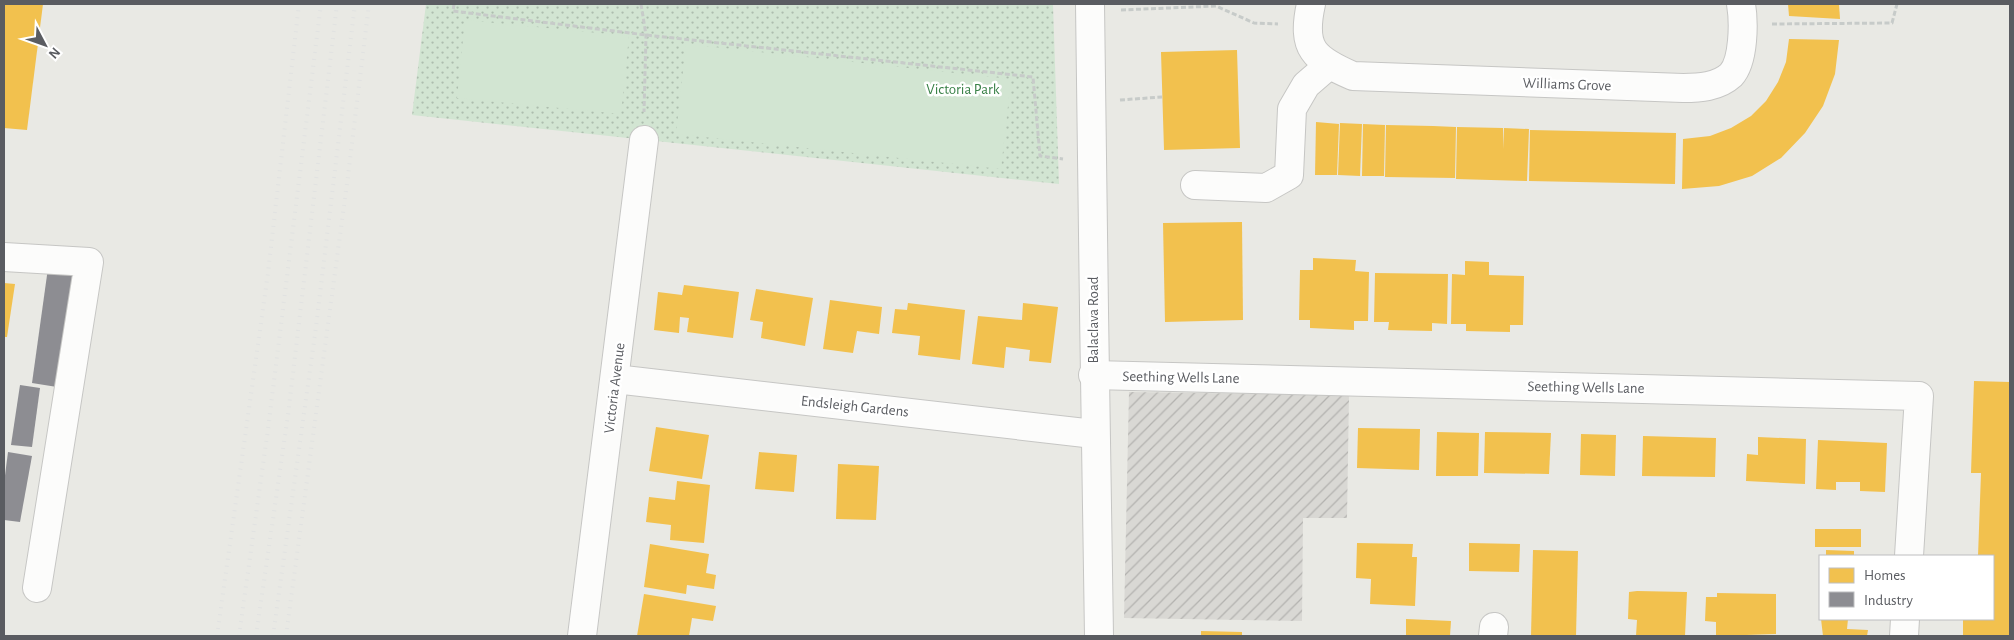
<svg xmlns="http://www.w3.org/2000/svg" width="2014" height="640" font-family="'Alegreya Sans',sans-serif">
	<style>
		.industrial { fill: url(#industrial-furrows) }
		.park { fill: url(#park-dots) }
		.pitch { fill: #d2e5d2 }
		.homes { fill: #f2c14e }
		.industry { fill: #8d8d92 }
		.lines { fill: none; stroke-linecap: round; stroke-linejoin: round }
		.minor-casing { stroke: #c6c6c4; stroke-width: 30 }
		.path { stroke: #c7cbc9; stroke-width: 3; stroke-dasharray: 5 2.5; stroke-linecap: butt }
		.minor { stroke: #fcfcfb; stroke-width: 28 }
		.rail { stroke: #e1e2e1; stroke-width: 4; stroke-dasharray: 1 6; stroke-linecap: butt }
		.labels { text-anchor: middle; stroke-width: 5; stroke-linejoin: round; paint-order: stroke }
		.street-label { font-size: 15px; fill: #5a5c61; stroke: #fff }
		.park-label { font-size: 15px; fill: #398147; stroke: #fff }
	</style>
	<defs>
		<pattern id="industrial-furrows" width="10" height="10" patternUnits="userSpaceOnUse" patternTransform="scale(1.25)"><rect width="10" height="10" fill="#d9d8d4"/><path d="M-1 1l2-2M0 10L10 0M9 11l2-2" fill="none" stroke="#b3b2af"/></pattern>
		<pattern id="park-dots" width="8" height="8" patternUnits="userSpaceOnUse" patternTransform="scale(1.25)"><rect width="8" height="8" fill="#d2e5d2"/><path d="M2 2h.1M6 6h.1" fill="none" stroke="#adbdae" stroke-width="1.8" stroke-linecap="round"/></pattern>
	</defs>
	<rect width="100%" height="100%" fill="#e9e9e4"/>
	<polygon class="industrial" points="1129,392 1349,395 1347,518 1303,518 1302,621 1124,618"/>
	<polygon class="park" points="426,4 1053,4 1059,184 412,115"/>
	<g class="pitch">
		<polygon points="465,20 629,36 621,114 457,98"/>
		<polygon points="686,44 1011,79 1001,169 676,134"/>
	</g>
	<g class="homes">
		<polygon points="4,4 43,4 27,130 4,128"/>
		<polygon points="1788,4 1839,4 1840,19 1789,16"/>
		<polygon points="1789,39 1839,40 1835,74 1823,106 1805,133 1781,158 1752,176 1719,186 1682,189 1683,139 1710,136 1731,128 1751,116 1766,101 1778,82 1786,62"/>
		<polygon points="1237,50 1240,148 1164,150 1161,52"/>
		<polygon points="1316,122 1339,124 1337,175 1315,175"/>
		<polygon points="1340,123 1362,124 1360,176 1338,175"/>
		<polygon points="1363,124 1385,125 1384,176 1362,176"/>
		<polygon points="1386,125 1433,126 1433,147 1433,126 1456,127 1455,178 1385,177"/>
		<polygon points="1457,127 1503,128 1503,149 1504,128 1529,129 1527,181 1456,179"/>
		<polygon points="1530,130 1676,133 1675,184 1529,181"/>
		<polygon points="1242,222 1243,320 1165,322 1163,223"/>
		<polygon points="1313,258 1356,260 1355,271 1369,272 1368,321 1354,321 1354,330 1310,328 1310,320 1299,320 1300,270 1313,270"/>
		<polygon points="1465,261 1489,262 1489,275 1524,276 1523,325 1510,325 1510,332 1466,331 1466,324 1451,324 1452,274 1465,275"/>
		<polygon points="1375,273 1448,274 1447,324 1432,323 1432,331 1388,330 1389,322 1374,322"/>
		<polygon points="4,283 15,284 7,337 4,337"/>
		<polygon points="684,285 739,292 733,338 687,332 689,318 680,317 679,333 654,330 658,292 682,295"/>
		<polygon points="756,289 813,298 805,346 761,338 763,322 750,320"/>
		<polygon points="830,300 882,307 879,334 857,331 853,353 823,349"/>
		<polygon points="908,303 965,310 960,360 918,355 920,336 892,333 895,309 907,310"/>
		<polygon points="1023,303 1058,307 1051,363 1029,361 1030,350 1006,347 1004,368 972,364 978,316 1022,320"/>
		<polygon points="1974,381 2010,382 2010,636 1963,636 1963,619 1993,619 1993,556 1978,556 1981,473 1971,473"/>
		<polygon points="656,427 709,435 702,479 649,471"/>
		<polygon points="1358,428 1420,429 1419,470 1357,468"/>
		<polygon points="1437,432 1479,433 1478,476 1436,476"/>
		<polygon points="1485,432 1551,433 1549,474 1484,473"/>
		<polygon points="1581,434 1616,435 1615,476 1580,475"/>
		<polygon points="1643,436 1716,438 1715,477 1642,476"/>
		<polygon points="1758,437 1806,439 1805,484 1746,481 1747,454 1758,455"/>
		<polygon points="1818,440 1887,443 1885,492 1860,491 1860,482 1836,482 1836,490 1816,489"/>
		<polygon points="759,452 797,455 794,492 755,489"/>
		<polygon points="838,464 879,466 876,520 836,519"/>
		<polygon points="677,481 710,485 704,543 670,540 671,525 646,522 649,497 675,500"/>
		<rect x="1815" y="529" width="46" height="18"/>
		<polygon points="1357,543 1413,544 1412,557 1417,557 1415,606 1370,604 1371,579 1356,578"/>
		<polygon points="1469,543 1520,544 1519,572 1469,571"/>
		<polygon points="650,544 709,554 706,573 716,575 714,589 687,585 686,594 644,587"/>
		<polygon points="1533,550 1578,551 1576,636 1531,636"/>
		<polygon points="1826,550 1854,551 1854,556 1826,556"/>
		<polygon points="1637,591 1687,592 1685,636 1636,636 1637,620 1628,619 1629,592"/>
		<polygon points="1717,593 1776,594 1776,634 1716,636 1716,622 1705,621 1706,597 1717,597"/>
		<polygon points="644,594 716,606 713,621 692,618 689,636 637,636"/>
		<polygon points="1406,619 1451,621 1450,636 1406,636"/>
		<polygon points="1821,619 1848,619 1847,629 1868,630 1867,636 1823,636"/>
		<polygon points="1201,631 1242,632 1242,636 1201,636"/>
	</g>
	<g class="industry">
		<polygon points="48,268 74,270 57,387 32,383"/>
		<polygon points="20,385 40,388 32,447 11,445"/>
		<polygon points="8,452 32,456 20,522 4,520 4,483"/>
	</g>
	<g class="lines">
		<defs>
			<g id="minor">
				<path d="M 1090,4 C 1094,215 1094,425 1099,636"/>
				<path d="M 1311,4 C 1301,49 1314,59 1353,76 L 1683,88 C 1699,88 1718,87 1731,75 C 1744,61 1744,22 1741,4"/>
				<polyline points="1195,185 1266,188 1289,175 1292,109 1306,85 1328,66"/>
				<polyline points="4,257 89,262 37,588"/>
				<polyline points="1093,375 1919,396 1909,556"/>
				<polyline points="615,379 1094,434"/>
				<polyline points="582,636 644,140"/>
				<polyline points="1493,636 1494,627"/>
				<polyline points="1904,636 1905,619"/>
			</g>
		</defs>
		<use href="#minor" class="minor-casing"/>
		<g class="path">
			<polyline points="454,4 453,11 646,35 1033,77 1040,156 1063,159"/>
			<polyline points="641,4 646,35 644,112"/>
			<polyline points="1121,10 1216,6 1254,23 1278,24"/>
			<polyline points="1772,24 1892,23 1897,4"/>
			<polyline points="1120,100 1162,97"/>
		</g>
		<use href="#minor" class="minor"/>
		<g class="rail">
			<polyline points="217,636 268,273 299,4"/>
			<polyline points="239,636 268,429 321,4"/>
			<polyline points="256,636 288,415 337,4"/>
			<polyline points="273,636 316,327 355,4"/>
			<polyline points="286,636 348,176 369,4"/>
		</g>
	</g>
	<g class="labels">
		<g class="street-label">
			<text transform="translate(1567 84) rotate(2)" y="5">Williams Grove</text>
			<text transform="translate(1093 320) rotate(-90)" y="5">Balaclava Road</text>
			<text transform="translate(1181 377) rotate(1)" y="5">Seething Wells Lane</text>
			<text transform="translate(1586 387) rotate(1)" y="5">Seething Wells Lane</text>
			<text transform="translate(614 388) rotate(-83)" y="5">Victoria Avenue</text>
			<text transform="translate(855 406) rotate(6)" y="5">Endsleigh Gardens</text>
		</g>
		<g class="park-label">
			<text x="963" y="94">Victoria Park</text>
		</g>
	</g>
	<rect width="2014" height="640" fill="none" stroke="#5a5c61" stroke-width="10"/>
	<rect x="1819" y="555" width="175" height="65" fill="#ffffff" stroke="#bdbec0"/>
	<rect x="1829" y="568" width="25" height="15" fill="#f2c14e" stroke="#bdbec0"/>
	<text x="1864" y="580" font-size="15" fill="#5a5c61">Homes</text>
	<rect x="1829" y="592" width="25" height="15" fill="#8d8d92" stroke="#bdbec0"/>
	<text x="1864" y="605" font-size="15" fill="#5a5c61">Industry</text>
	<g transform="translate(45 45) rotate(131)" stroke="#ffffff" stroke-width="4" paint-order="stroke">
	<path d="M0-4L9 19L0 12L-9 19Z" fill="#5a5c61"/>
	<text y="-8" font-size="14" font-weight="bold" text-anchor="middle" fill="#5a5c61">N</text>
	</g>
</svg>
